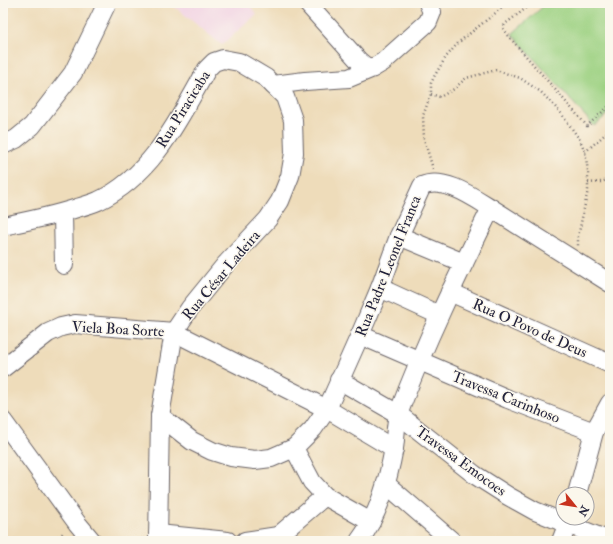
<svg xmlns="http://www.w3.org/2000/svg" width="613" height="544" font-family="'IM FELL Double Pica',serif">
	<style>
		.built { fill: #f1d0e3 }
		.grass { fill: #9ed283; stroke: #607a5f }
		.lines { fill: none; stroke-linecap: round; stroke-linejoin: round }
		.minor-casing { stroke: #696367; stroke-width: 20 }
		.path { stroke: #696367; stroke-width: 2.5; stroke-dasharray: 1 3; stroke-linecap: butt }
		.minor { stroke: #fff; stroke-width: 18 }
		.labels { text-anchor: middle; stroke-width: 3; stroke-linejoin: round; paint-order: stroke }
		.street-label { font-size: 15px; fill: #22223b; stroke: #fbf7ec }
	</style>
	<rect width="100%" height="100%" fill="#fbf7ec"/>
	<filter id="ink" filterUnits="userSpaceOnUse"><feTurbulence type="fractalNoise" baseFrequency=".025" numOctaves="2"/><feDisplacementMap in="SourceGraphic" scale="8" xChannelSelector="R" yChannelSelector="G"/><feConvolveMatrix kernelMatrix="1 2 1 2 8 2 1 2 1" color-interpolation-filters="sRGB"/></filter>
	<filter id="wash" filterUnits="userSpaceOnUse"><feTurbulence type="fractalNoise" baseFrequency=".012" numOctaves="4" result="noise"/><feDisplacementMap in="SourceGraphic" scale="16" xChannelSelector="R" yChannelSelector="G"/><feGaussianBlur stdDeviation="0.9" result="paint"/><feColorMatrix in="noise" values="0 0 0 0 0 0 0 0 0 0 0 0 0 0 0 0 0 1.4 0 .05"/><feComposite in="paint" operator="in"/></filter>
	<g filter="url(#wash)">
		<rect width="100%" height="100%" fill="#eedcba"/>
		<polygon class="built" points="170,3 247,3 257,14 222,45"/>
		<polygon class="grass" points="547,3 610,3 610,112 594,126 512,34"/>
	</g>
	<g filter="url(#ink)">
		<g class="lines">
			<defs>
				<g id="minor">
					<polyline points="307,3 359,61 365,66 373,68 383,62 428,22 432,12 428,3"/>
					<polyline points="273,85 305,81 349,78 373,68"/>
					<polyline points="3,145 16,139 32,126 73,73 107,3"/>
					<polyline points="491,208 610,283"/>
					<polyline points="63,213 64,265"/>
					<path d="M 3,226 C 28,221 53,216 77,208 C 84,206 91,204 98,201 C 152,176 179,119 207,69 L 214,62 L 223,59 L 239,62 L 266,78 L 285,97 L 293,120 L 294,153 L 290,176 L 280,201 L 268,219 L 225,265 L 190,308 L 174,332 L 160,416 L 158,541"/>
					<polyline points="399,236 464,263"/>
					<polyline points="380,288 439,315"/>
					<polyline points="450,292 610,364"/>
					<polyline points="360,335 508,399 594,432"/>
					<polyline points="3,368 48,333 61,327 75,324 174,332 327,409 394,449"/>
					<polyline points="339,380 398,414 475,475 508,496 535,511 610,541"/>
					<path d="M 160,416 L 192,441 L 212,451 L 231,457 L 255,460 L 271,458 L 294,448 L 313,429 L 327,409 L 360,335 L 380,288 L 399,236 L 422,186 C 443,176 473,197 491,208 C 458,275 425,342 399,412 C 395,423 396,437 394,448 C 388,480 379,515 359,541"/>
					<polyline points="3,421 77,523 92,541"/>
					<polyline points="294,448 312,482 325,496 371,522"/>
					<polyline points="386,484 452,541"/>
					<polyline points="577,494 594,432 610,403"/>
					<polyline points="158,534 228,541"/>
					<polyline points="278,536 325,496"/>
					<polyline points="245,541 278,536 287,541"/>
					<polyline points="561,541 570,518"/>
				</g>
			</defs>
			<use href="#minor" class="minor-casing"/>
			<g class="path">
				<polyline points="533,3 505,24 503,28 511,39 587,126 610,105"/>
				<polyline points="431,94 440,97 454,89 466,78 496,70 520,78 541,92 560,112 580,140 585,152 588,171 588,190 578,237 578,246"/>
				<polyline points="585,152 610,130"/>
				<polyline points="433,169 424,139 423,116 431,94 431,83 435,75 446,57 459,42 508,3"/>
				<polyline points="588,183 601,182 610,179"/>
				<polyline points="52,541 65,532"/>
			</g>
			<use href="#minor" class="minor"/>
		</g>
	</g>
	<g class="labels">
		<g class="street-label">
			<text transform="translate(183 109) rotate(-58)" y="5">Rua Piracicaba</text>
			<text transform="translate(388 266) rotate(-68)" y="5">Rua Padre Leonel Franca</text>
			<text transform="translate(221 275) rotate(-50)" y="5">Rua César Ladeira</text>
			<text transform="translate(530 328) rotate(24)" y="5">Rua O Povo de Deus</text>
			<text transform="translate(118 329) rotate(3)" y="5">Viela Boa Sorte</text>
			<text transform="translate(506 397) rotate(22)" y="5">Travessa Carinhoso</text>
			<text transform="translate(461 461) rotate(36)" y="5">Travessa Emocoes</text>
		</g>
	</g>
	<rect width="613" height="544" fill="none" stroke="#fbf7ec" stroke-width="16"/>
	<g transform="translate(575 506) rotate(120)"><circle r="19" fill="#fbf7ec" stroke="#a4a2a5"/>
	<path d="M0-3L7 15L0 10L-7 15Z" fill="#c8321e"/>
	<text y="-6" font-size="11" font-weight="bold" text-anchor="middle" fill="#22223b">N</text>
	</g>
</svg>
